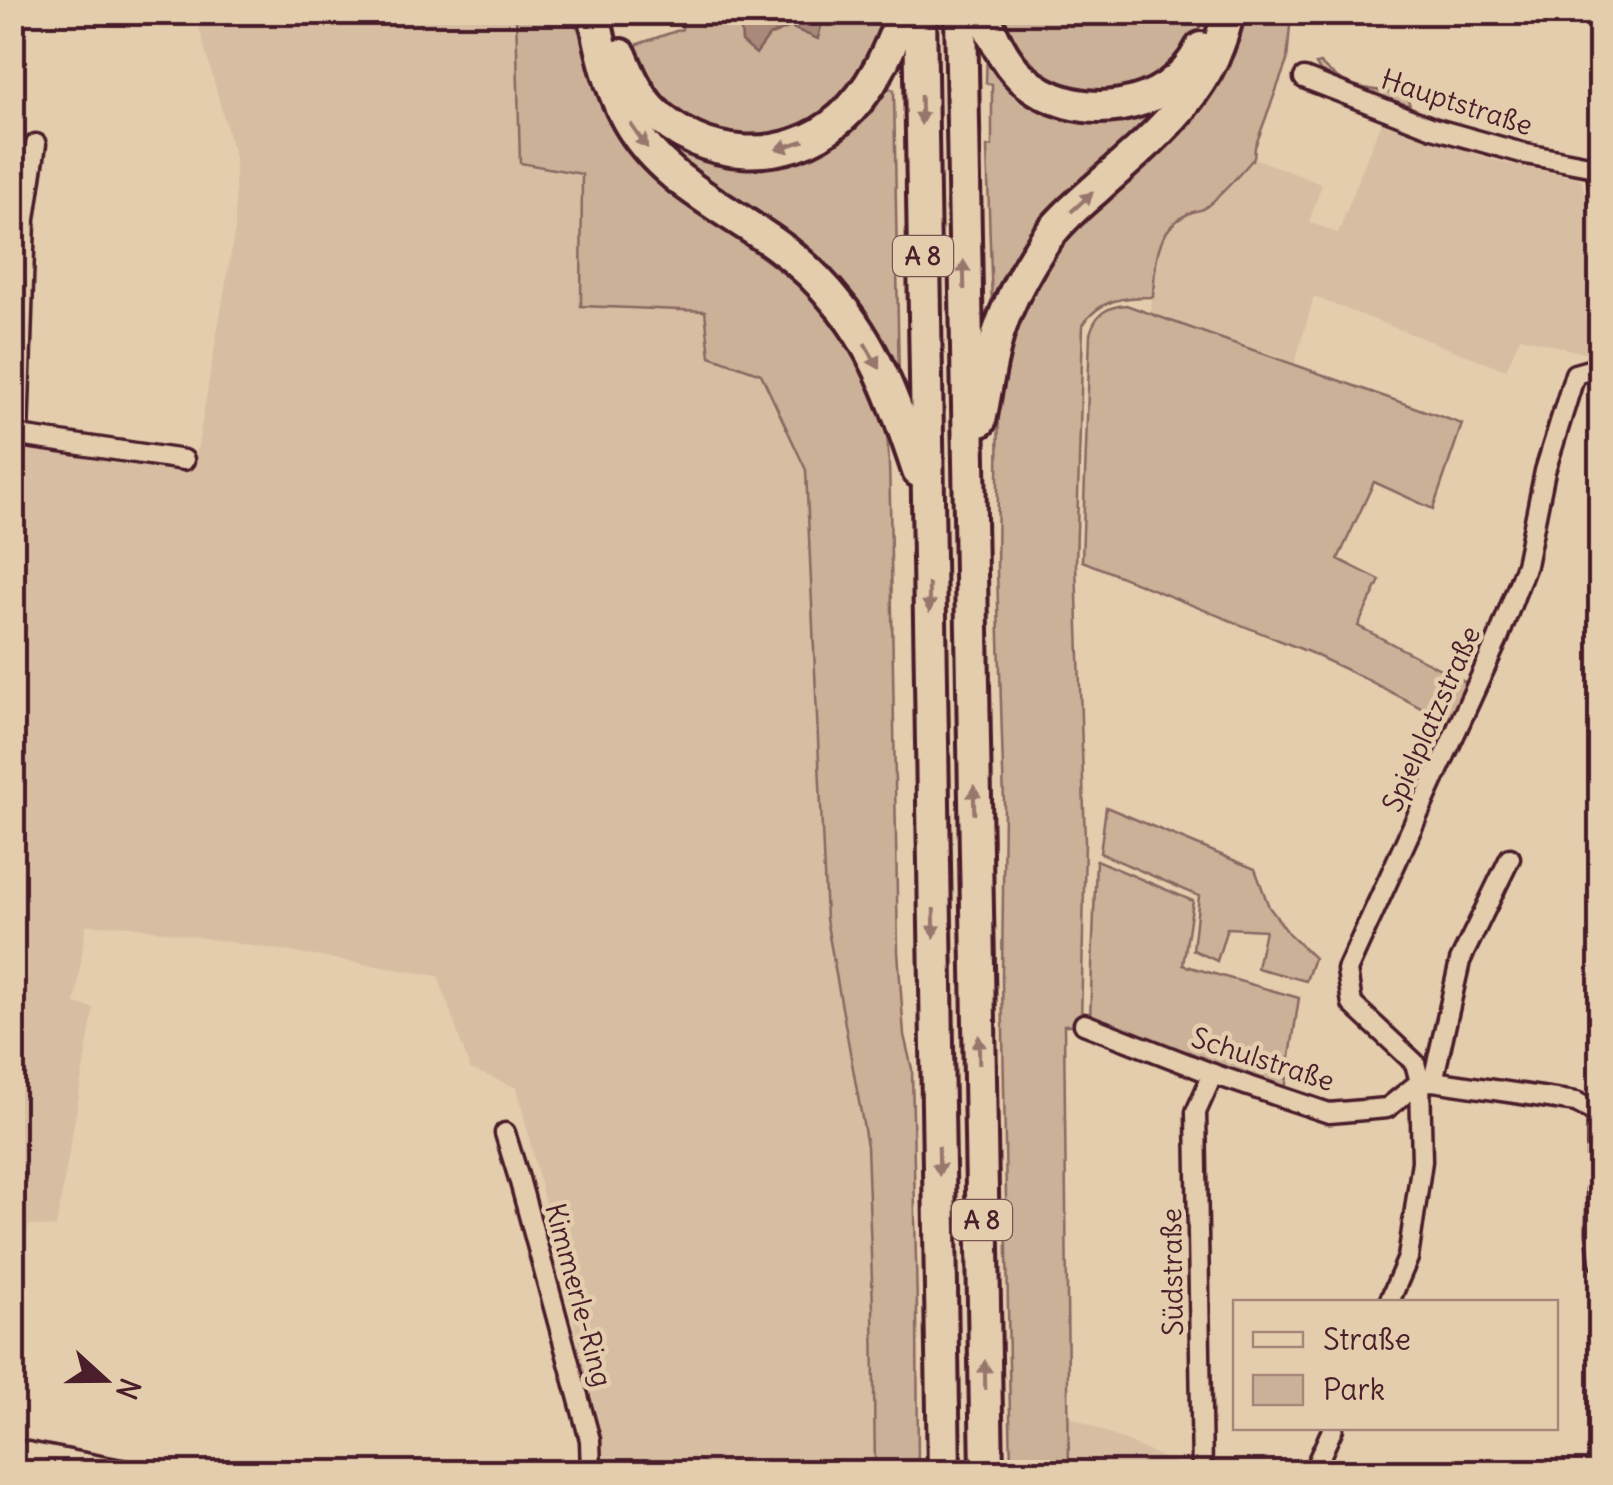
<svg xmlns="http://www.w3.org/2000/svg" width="1613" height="1485" font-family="Delius,sans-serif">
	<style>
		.built { fill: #d7bea2 }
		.green { fill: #cbb198; stroke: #8a6862; stroke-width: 2.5 }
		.water { fill: #a8897a; stroke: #825f5a; stroke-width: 2.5 }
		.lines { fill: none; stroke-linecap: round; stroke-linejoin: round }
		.street-casing { stroke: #4a1f2b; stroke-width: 25 }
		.highway-casing { stroke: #4a1f2b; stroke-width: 38 }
		.street { stroke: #e4cdad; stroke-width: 18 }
		.highway { stroke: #e4cdad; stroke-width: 30 }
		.oneway { fill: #97766c }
		.labels { text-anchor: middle; stroke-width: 9; stroke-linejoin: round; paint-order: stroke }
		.shield { fill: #e4cdad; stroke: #785352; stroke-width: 2.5 }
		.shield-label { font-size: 25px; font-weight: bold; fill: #4a1f2b }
		.street-label { font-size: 28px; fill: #4a1f2b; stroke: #e4cdad }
	</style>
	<rect width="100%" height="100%" fill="#e4cdad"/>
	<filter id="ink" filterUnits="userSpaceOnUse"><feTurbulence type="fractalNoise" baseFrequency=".01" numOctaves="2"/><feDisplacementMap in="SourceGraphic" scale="20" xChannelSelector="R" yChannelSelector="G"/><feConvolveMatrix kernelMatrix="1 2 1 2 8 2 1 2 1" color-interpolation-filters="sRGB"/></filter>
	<g filter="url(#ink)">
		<g class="built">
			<polygon points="195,13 516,13 520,162 582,173 581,305 706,311 761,374 806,470 826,919 867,1146 873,1308 875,1472 604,1472 602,1439 517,1088 470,1069 438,976 130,926 86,925 75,1004 94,1008 56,1228 29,1225 13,1314 13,441 195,462 235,229 235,158"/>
			<polygon points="1381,121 1501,162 1580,178 1600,235 1600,357 1520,337 1506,370 1314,297 1295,363 1151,313 1154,269 1162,236 1173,224 1187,214 1205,208 1254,158 1322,184 1309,222 1338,233"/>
			<polygon points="1069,1416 1189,1469 1190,1472 1069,1472"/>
			<polygon points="13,1460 78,1472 13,1472"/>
		</g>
		<g class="green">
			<path d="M 516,13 L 579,13 L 576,25 C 582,36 588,48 593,59 C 606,93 608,121 630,151 C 647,176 698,213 723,230 C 791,276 853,321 880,402 C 890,434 889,469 890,501 L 898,951 L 904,1035 L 912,1069 L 917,1309 L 918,1472 L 875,1472 L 873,1308 L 867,1146 L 826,919 L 806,470 L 761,374 L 710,356 L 705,311 L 581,306 L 582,174 L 520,163 Z"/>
			<polygon points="649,13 880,13 878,39 840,109 790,138 739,143 668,115 633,54 638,44 682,29 682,20 663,22"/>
			<polygon points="998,13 1204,13 1198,34 1170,72 1123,95 1063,93 1017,63"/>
			<path d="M 1241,13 L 1291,13 L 1287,61 L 1255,147 L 1254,158 C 1242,171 1218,200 1203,209 C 1199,211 1193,211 1188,214 C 1155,229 1155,265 1153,297 C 1124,297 1099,299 1083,325 L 1076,564 L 1085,842 L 1081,1025 L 1064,1025 L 1069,1472 L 1011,1472 L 1002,978 L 1004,804 L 997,571 L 999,390 L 1007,343 L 1036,273 Z"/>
			<polygon points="987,51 1007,82 1169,102 992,308 987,147 992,146 992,84 986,83"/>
			<path d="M 1320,63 C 1342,88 1371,90 1402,93 L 1407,96 L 1410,106 L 1330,79 L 1320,71 L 1316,64 Z"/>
			<polygon points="882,86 894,90 899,384 721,193 682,163 653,134 746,161"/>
			<path d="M 1126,305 L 1462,424 L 1433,509 L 1374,482 L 1338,559 L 1380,580 L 1358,626 L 1467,683 L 1450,723 L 1364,678 L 1311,653 L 1082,561 L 1090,334 C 1095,315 1105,307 1126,305 Z"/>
			<polygon points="1106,807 1255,869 1269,907 1289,934 1314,958 1306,981 1257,968 1265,930 1227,928 1217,961 1193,950 1199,896 1100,853"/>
			<polygon points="1096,860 1193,901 1183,965 1299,998 1285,1090 1167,1050 1090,1019"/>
		</g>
		<polygon class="water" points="740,13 740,12 824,13 818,39 790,27 769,36 756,54 742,42"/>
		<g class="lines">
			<defs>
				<g id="street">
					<polyline points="1304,78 1433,128 1526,154 1600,168"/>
					<polyline points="1597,168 1600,197"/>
					<polyline points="12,435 184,460"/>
					<polyline points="18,436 25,219 36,144"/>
					<polyline points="1084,1024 1213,1074 1329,1113 1387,1108 1420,1082 1433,1081 1576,1102 1600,1115"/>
					<polyline points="1433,1081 1460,961 1510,858"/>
					<polyline points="1600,1108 1598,1114 1597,1233 1600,1261"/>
					<polyline points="505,1133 520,1182 590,1440 591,1472"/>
					<polyline points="1389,1302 1408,1258 1422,1161 1420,1082 1415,1063 1352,1004 1347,970 1498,639 1526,565 1545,471 1575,374 1600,367"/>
					<polyline points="12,1449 132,1472"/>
					<polyline points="1202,1472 1196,1112 1213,1074"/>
					<polyline points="1313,1472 1333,1428"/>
				</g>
				<g id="highway">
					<path d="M 594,12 C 601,50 609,87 628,121 C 660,178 723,207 774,243 C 798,260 822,283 840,306 C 879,354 899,414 918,471"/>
					<polyline points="920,12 944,1472"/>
					<polyline points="961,12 987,1472"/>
					<path d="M 983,12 C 993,37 1003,60 1022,78 C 1075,126 1169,113 1201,48"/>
					<path d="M 621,55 C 629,74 637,93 651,109 C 701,161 786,167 841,118 C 872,91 889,51 904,12"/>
					<path d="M 980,421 C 986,392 990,360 999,331 C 1009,301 1026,269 1044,242 C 1058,221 1079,204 1098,187 C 1153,138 1214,89 1228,12"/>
				</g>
			</defs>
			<use href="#street" class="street-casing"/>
			<use href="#highway" class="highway-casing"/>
			<use href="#street" class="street"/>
			<use href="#highway" class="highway"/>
		</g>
		<defs><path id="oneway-solid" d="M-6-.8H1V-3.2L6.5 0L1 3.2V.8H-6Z" transform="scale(2.5)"/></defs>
		<g class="oneway">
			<use href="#oneway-solid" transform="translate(921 110) rotate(89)"/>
			<use href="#oneway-solid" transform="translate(639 136) rotate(55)"/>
			<use href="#oneway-solid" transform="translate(790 145) rotate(163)"/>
			<use href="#oneway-solid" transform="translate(1082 202) rotate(-42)"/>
			<use href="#oneway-solid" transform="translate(964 275) rotate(-91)"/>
			<use href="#oneway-solid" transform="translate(872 356) rotate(60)"/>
			<use href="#oneway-solid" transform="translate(929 598) rotate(89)"/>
			<use href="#oneway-solid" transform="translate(974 800) rotate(-91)"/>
			<use href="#oneway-solid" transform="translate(934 923) rotate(89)"/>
			<use href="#oneway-solid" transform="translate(979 1050) rotate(-91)"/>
			<use href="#oneway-solid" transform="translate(939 1161) rotate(89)"/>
			<use href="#oneway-solid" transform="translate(985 1375) rotate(-91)"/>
		</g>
	</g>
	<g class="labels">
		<g class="shield">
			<rect x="893" y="236" width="60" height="40" rx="8"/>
			<rect x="952" y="1200" width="60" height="40" rx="8"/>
		</g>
		<g class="shield-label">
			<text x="923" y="265">A 8</text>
			<text x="982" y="1229">A 8</text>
		</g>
		<g class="street-label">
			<text transform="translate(1457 102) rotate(18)" y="10">Hauptstraße</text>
			<text transform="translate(1431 719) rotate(-66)" y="10">Spielplatzstraße</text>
			<text transform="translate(1263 1059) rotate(18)" y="10">Schulstraße</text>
			<text transform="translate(1172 1272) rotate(-91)" y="10">Südstraße</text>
			<text transform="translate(579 1295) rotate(75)" y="10">Kimmerle-Ring</text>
		</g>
	</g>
	<rect width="1613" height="1485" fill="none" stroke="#e4cdad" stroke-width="50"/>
	<rect x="25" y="25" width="1563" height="1435" fill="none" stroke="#4a1f2b" stroke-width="4" filter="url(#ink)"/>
	<rect x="1233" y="1300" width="325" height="130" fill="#e4cdad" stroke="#a68779" stroke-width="2.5"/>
	<rect x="1253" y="1332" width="50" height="15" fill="#e4cdad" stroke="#a68779" stroke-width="2.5"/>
	<text x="1323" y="1350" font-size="30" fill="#4a1f2b">Straße</text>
	<rect x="1253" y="1375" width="50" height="30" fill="#cbb198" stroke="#a68779" stroke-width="2.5"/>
	<text x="1323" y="1400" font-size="30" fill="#4a1f2b">Park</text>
	<g transform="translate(105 1380) rotate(111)" stroke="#e4cdad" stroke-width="8" paint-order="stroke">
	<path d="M0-8L18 38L0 25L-18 38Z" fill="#4a1f2b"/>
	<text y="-15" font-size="28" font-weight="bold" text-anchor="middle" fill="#4a1f2b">N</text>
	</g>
</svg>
